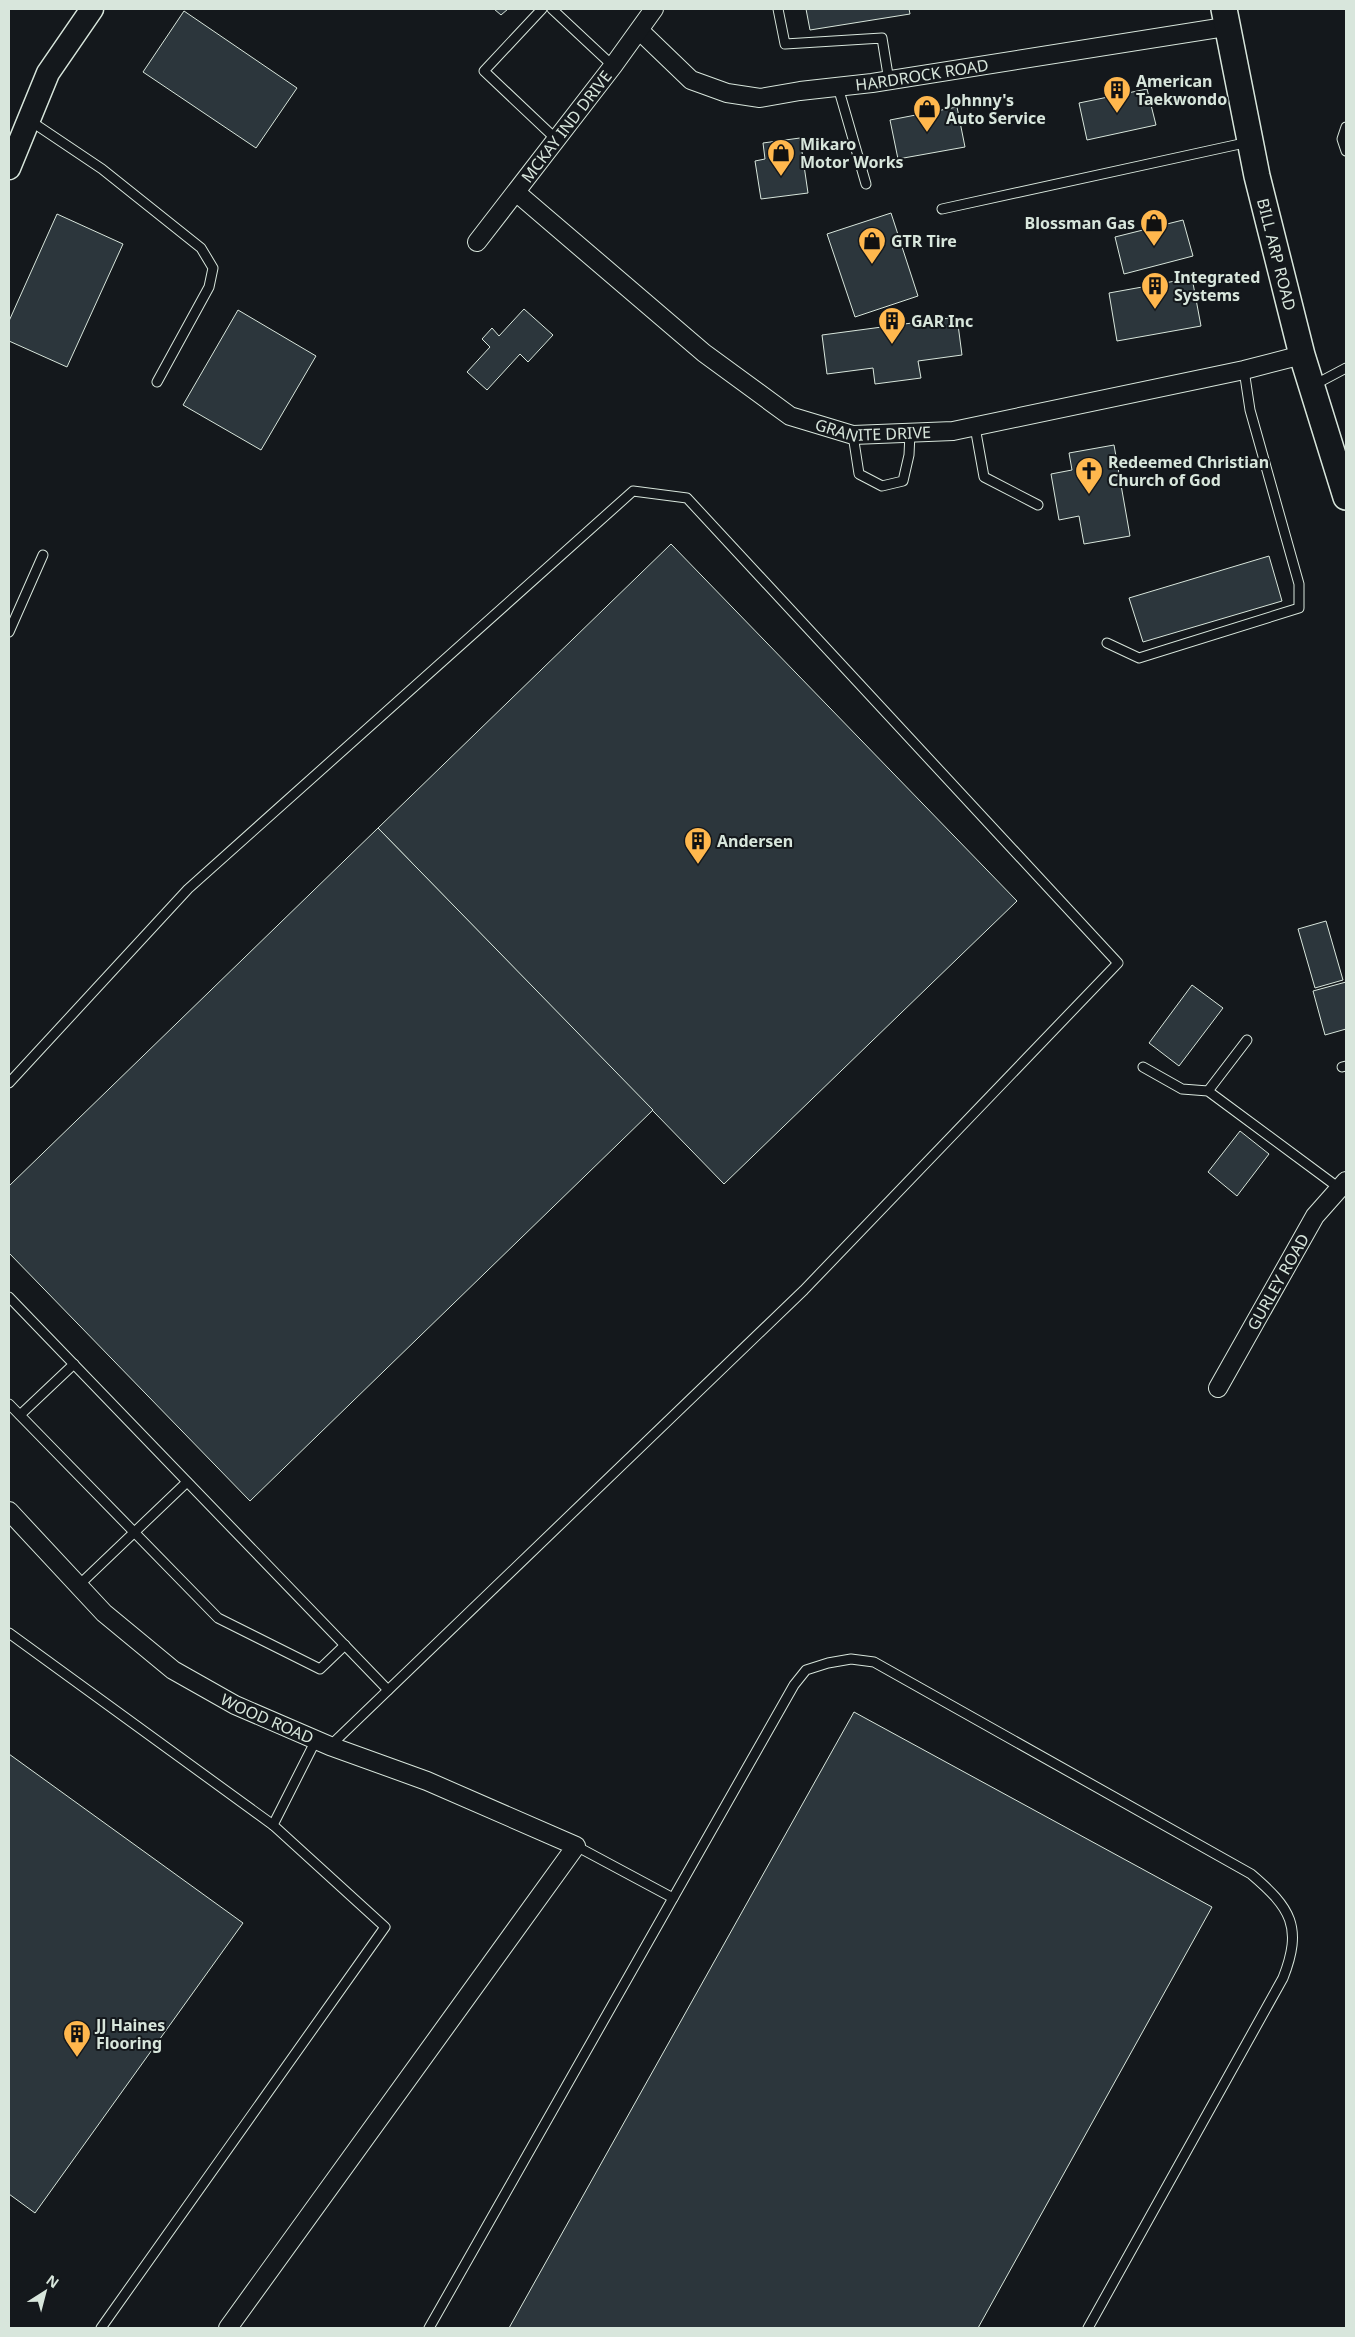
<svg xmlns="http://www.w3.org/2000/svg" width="1355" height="2337" font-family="'Noto Sans',sans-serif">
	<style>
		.building { fill: #2c363c; stroke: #d8e6dc }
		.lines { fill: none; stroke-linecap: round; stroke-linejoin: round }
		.service-casing { stroke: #d8e6dc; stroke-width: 11 }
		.minor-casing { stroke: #d8e6dc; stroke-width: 20 }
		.tertiary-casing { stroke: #d8e6dc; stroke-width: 25 }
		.secondary-casing { stroke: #d8e6dc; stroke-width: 28 }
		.service { stroke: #14181c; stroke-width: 9 }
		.minor { stroke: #14181c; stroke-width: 18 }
		.tertiary { stroke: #14181c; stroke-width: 22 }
		.secondary { stroke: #14181c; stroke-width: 25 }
		.labels { text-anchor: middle; stroke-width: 4; stroke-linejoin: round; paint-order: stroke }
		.street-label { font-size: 16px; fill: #d8e6dc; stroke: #14181c }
		.poi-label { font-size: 16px; font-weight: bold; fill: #d8e6dc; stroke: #14181c; text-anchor: start }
	</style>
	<rect width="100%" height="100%" fill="#14181c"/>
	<g class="building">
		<polygon points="494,9 508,9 501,15"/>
		<polygon points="806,9 909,9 910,14 810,30"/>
		<polygon points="184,11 297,88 256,148 143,72"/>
		<polygon points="1147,89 1156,125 1087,140 1079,103"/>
		<polygon points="957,107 965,147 898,159 890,120"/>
		<polygon points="800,138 808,193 761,199 755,161 765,159 763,143"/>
		<polygon points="891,213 918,296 855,317 827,234"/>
		<polygon points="57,214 123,244 67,367 9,341 9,321"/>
		<polygon points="1183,220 1193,256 1124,274 1115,237"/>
		<polygon points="1192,278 1201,326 1117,341 1109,293"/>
		<polygon points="524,309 553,335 528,362 520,354 487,390 467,372 490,347 482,339 492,328 499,336"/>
		<polygon points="238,310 316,356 261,450 183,405"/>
		<polygon points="957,317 962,355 918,361 921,378 875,384 873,368 827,374 822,335"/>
		<polygon points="1114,445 1130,536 1084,544 1079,516 1059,520 1051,474 1072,470 1069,453"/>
		<polygon points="671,544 1017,901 724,1184 378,828"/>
		<polygon points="1269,556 1282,601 1143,642 1129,598"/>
		<polygon points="378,828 653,1110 250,1501 9,1253 9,1186"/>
		<polygon points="1326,921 1343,980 1315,988 1298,929"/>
		<polygon points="1346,982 1346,1029 1325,1035 1313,991"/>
		<polygon points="1192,985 1223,1008 1179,1066 1149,1043"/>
		<polygon points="1240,1131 1269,1154 1237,1196 1208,1172"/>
		<polygon points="854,1712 1212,1907 978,2328 509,2328"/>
		<polygon points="9,1754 243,1923 35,2213 9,2194"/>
	</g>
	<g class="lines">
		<defs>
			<g id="service">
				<polyline points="542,9 484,71 557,140"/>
				<polyline points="552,9 613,66"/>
				<polyline points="778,9 785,44 882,38 889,81"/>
				<polyline points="838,87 866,184"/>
				<polyline points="29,120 102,169 201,248 213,268 209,287 157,382"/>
				<polyline points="1346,127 1342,139 1346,151"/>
				<polyline points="942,209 1249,142"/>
				<polyline points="1314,385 1346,368"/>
				<polyline points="975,427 984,477 1038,505"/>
				<polyline points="853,435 859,474 882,486 903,481 909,455 910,433"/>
				<polyline points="9,632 43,555"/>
				<polyline points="1107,643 1139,658 1299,608 1299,584 1250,410 1244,370"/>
				<polyline points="1143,1067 1182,1089 1208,1091 1339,1188"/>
				<polyline points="1342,1067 1346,1066"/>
				<polyline points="9,1083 188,889 633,491 687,498 1118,963 804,1290 330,1746"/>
				<polyline points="1208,1091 1247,1040"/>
				<polyline points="9,1297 388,1690"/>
				<polyline points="9,1404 218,1618 320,1669 345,1645"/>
				<polyline points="20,1415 74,1364"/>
				<polyline points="78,1586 187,1482"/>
				<polyline points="9,1633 273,1825"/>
				<polyline points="576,1846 673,1898"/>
				<polyline points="101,2328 385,1927 273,1825 316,1740"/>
				<path d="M 429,2328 L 794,1685 L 806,1670 L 828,1663 L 851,1659 L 874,1662 L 1251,1874 C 1291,1908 1303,1927 1283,1978 L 1088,2328"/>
			</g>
			<g id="minor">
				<path id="s1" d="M 640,31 L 691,80 L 727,93 L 760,98 L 800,91 L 872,83 L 1225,27"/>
				<path id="s2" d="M 517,193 L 704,353 L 790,416 L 853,435 L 953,431 L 1244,370 L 1302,355"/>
				<path id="s3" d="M 477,242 L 613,66 L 654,9"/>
				<path id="s4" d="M 1218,1388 L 1315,1216 L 1346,1181"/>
				<path id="s5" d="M 9,1511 L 104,1613 L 173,1670 L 235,1705 L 330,1746 L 427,1781 L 576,1846 L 228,2328"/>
			</g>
			<polyline id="tertiary" points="9,168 48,73 92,9"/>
			<g id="secondary">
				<path id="s6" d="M 1224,9 L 1257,176 L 1302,355 L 1346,497"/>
			</g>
		</defs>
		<use href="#service" class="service-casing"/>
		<use href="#minor" class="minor-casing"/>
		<use href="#tertiary" class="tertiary-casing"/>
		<use href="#secondary" class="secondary-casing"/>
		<use href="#service" class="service"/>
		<use href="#minor" class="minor"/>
		<use href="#tertiary" class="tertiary"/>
		<use href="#secondary" class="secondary"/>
	</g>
	<defs>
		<symbol id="building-pin" viewBox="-11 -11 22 30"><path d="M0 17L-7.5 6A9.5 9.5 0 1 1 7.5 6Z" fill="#ffb74d" stroke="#14181c"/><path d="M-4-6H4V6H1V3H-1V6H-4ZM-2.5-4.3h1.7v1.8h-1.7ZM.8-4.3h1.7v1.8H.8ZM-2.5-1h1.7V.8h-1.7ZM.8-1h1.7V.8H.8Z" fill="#111"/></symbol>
		<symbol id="shop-pin" viewBox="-11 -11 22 30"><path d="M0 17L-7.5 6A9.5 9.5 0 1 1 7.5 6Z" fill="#ffb74d" stroke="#14181c"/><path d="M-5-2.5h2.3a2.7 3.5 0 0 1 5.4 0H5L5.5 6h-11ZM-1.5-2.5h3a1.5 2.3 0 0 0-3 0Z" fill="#111"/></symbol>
		<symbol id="church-pin" viewBox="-11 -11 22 30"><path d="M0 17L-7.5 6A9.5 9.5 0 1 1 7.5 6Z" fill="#ffb74d" stroke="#14181c"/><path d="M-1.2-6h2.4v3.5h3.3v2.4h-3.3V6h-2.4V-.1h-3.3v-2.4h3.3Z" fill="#111"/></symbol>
	</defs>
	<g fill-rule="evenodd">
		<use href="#building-pin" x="1101" y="74" width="32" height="43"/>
		<use href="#shop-pin" x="911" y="93" width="32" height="43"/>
		<use href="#shop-pin" x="765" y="137" width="32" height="43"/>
		<use href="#shop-pin" x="1138" y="207" width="32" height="43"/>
		<use href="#shop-pin" x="856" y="225" width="32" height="43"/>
		<use href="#building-pin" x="1139" y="270" width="32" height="43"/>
		<use href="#building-pin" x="876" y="305" width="32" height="43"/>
		<use href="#church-pin" x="1073" y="455" width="32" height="43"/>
		<use href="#building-pin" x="682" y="825" width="32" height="43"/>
		<use href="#building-pin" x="61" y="2018" width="32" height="43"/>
	</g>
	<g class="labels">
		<g class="street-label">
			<text dy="6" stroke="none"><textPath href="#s1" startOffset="306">HARDROCK ROAD</textPath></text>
			<text dy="6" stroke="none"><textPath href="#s3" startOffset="146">MCKAY IND DRIVE</textPath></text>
			<text dy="6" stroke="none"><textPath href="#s6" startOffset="251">BILL ARP ROAD</textPath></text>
			<text dy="6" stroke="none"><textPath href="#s2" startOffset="438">GRANITE DRIVE</textPath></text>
			<text dy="6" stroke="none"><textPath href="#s4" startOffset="122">GURLEY ROAD</textPath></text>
			<text dy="6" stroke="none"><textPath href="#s5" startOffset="335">WOOD ROAD</textPath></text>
		</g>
		<g class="poi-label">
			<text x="1136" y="87">American<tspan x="1136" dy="18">Taekwondo</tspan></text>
			<text x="946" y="106">Johnny's<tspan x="946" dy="18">Auto Service</tspan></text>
			<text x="800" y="150">Mikaro<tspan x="800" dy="18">Motor Works</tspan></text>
			<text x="1135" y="229" text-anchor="end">Blossman Gas</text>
			<text x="891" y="247">GTR Tire</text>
			<text x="1174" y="283">Integrated<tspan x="1174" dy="18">Systems</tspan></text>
			<text x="911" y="327">GAR Inc</text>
			<text x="1108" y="468">Redeemed Christian<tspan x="1108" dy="18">Church of God</tspan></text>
			<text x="717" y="847">Andersen</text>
			<text x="96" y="2031">JJ Haines<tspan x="96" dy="18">Flooring</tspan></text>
		</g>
	</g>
	<rect width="1355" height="2337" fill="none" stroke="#d8e6dc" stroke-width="20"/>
	<g transform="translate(45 2292) rotate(36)" stroke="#14181c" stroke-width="4" paint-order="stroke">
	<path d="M0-4L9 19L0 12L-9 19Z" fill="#d8e6dc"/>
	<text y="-8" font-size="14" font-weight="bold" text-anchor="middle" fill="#d8e6dc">N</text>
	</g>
</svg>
